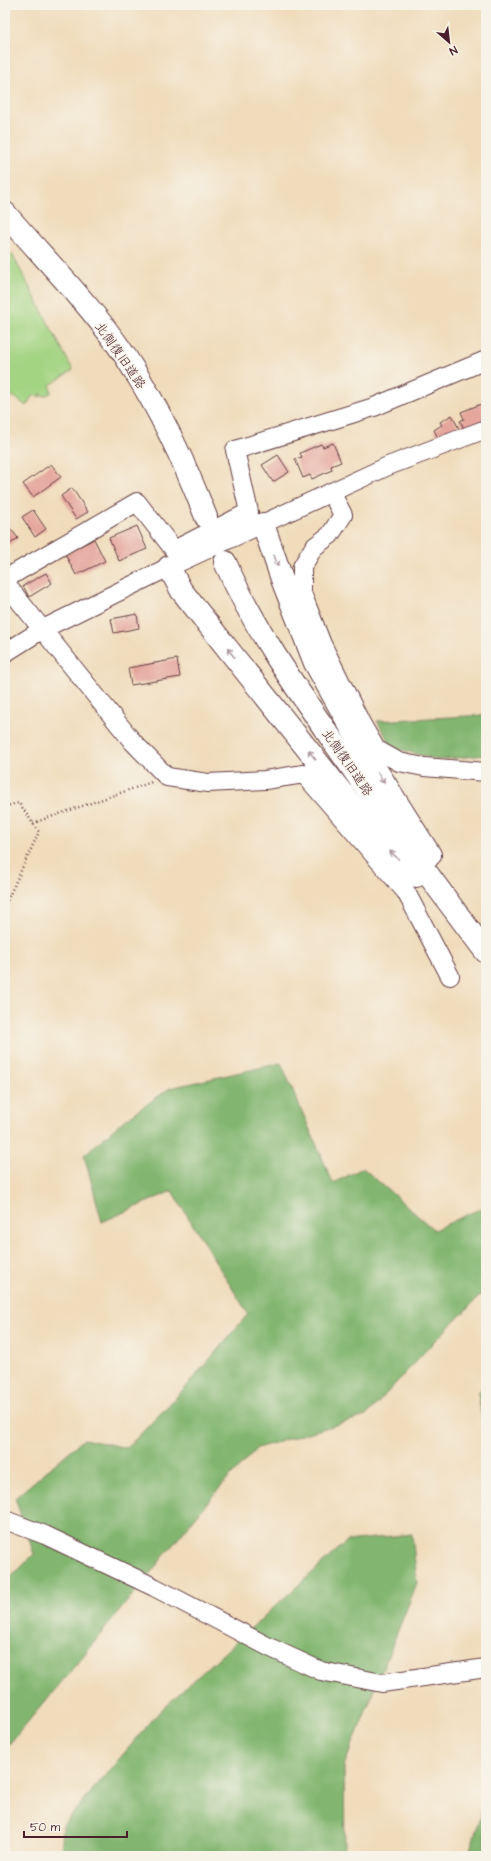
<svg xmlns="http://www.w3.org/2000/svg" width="491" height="1861" font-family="'Architects Daughter','Klee One',sans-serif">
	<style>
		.green { fill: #a3d482; stroke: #767a56 }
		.forest { fill: #82b670; stroke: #666a4e }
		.building { fill: #e5a69c }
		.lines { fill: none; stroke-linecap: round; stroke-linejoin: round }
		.minor-casing { stroke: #633b41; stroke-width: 20 }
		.highway-casing { stroke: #633b41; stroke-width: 24 }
		.path { stroke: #633b41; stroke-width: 2.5; stroke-dasharray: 1 3; stroke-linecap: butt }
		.minor { stroke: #fff; stroke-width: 18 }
		.highway { stroke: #fff; stroke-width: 22 }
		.oneway { stroke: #ae9aa0 }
		.labels { text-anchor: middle; stroke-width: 3; stroke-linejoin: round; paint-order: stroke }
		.street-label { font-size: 13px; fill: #4a1f2b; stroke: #f7f3e8 }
	</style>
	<rect width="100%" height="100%" fill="#f7f3e8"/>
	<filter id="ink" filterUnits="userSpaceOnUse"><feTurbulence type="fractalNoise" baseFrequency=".025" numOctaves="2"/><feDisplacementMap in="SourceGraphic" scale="8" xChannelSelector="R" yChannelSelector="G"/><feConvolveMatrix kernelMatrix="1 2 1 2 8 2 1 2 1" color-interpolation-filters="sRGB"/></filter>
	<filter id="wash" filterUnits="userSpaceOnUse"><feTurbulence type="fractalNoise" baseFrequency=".012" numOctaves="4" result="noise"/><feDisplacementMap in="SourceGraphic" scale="16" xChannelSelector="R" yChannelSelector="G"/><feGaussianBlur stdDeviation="0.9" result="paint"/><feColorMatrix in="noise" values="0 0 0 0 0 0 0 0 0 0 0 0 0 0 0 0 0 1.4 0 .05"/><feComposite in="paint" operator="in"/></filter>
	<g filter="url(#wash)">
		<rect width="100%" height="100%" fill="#f0dcbb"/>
		<polygon class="green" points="12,254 73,370 50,385 51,393 44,396 40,393 41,397 33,395 26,406 12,395 9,401 5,403 5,258"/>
		<g class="forest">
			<polygon points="486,715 486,755 437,760 392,747 377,721"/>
			<polygon points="281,1063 333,1183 363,1168 434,1230 486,1206 486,1290 426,1350 366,1416 257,1448 215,1493 74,1667 5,1749 5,1583 34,1554 15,1498 84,1439 127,1448 186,1387 248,1314 172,1191 102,1222 84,1155 122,1122 170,1088"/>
			<polygon points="486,1384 486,1444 478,1393"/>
			<polygon points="412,1534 417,1583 344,1766 345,1856 61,1856 63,1825 160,1711 347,1541"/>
			<polygon points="486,1798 486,1856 468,1856"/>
		</g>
		<g id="blocks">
			<g class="building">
				<polygon points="486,402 486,422 465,430 460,421 464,419 461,412"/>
				<polygon points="452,415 460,431 450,437 447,433 438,438 434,430 442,425 440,422"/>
				<polygon points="333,443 341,462 331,466 332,470 312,479 310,475 303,478 295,459 302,457 300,453 321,444 323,447"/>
				<polygon points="278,455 289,472 273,482 262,465"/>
				<polygon points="51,464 61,477 33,497 23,484"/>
				<polygon points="72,488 88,512 76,519 61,496"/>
				<polygon points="33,510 46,529 35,537 22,517"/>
				<polygon points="137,526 147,549 119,561 109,538"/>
				<polygon points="10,528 18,538 5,548 5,532"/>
				<polygon points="94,539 105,561 76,575 65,554"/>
				<polygon points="46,573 52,583 29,597 23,586"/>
				<polygon points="137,614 139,628 114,633 111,619"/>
				<polygon points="177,659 180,677 131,685 128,668"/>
			</g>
		</g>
	</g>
	<g filter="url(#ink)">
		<use href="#blocks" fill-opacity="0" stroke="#633b41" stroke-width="1"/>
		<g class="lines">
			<defs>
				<g id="minor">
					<polyline points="331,492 343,515 330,535 314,547 302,567 302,593 322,644 361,723 376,749 399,762 424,767 486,772"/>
					<polyline points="5,579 137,502 174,550 249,512 235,450 374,407 486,360"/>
					<polyline points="5,583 133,742 167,777 208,783 265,780 304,774 406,892 450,976"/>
					<polyline points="5,653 43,629 169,567 388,466 486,429"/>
					<polyline points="5,1520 45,1535 154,1587 269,1647 321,1671 382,1683 486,1668"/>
				</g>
				<g id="highway">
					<path d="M 5,213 C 47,262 101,315 134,370 C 163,416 186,466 206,517"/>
					<polyline points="263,524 283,582 315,663 363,749 430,855"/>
					<path d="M 225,562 C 256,633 301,695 345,758 C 391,824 437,888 486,952"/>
					<polyline points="169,567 181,590 382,843 416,876"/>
				</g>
			</defs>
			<use href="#minor" class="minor-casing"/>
			<use href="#highway" class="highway-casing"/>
			<g class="path">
				<polyline points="5,806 19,803 39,832 5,905"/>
				<polyline points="33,823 152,782"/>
			</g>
			<use href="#minor" class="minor"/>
			<use href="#highway" class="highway"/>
		</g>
		<defs><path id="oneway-shaft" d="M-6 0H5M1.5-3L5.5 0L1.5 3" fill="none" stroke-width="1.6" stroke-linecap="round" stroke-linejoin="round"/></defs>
		<g class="oneway">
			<use href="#oneway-shaft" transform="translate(276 561) rotate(71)"/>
			<use href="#oneway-shaft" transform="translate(231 653) rotate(-128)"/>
			<use href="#oneway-shaft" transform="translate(312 755) rotate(-129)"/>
			<use href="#oneway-shaft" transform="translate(381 778) rotate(58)"/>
			<use href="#oneway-shaft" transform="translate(394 855) rotate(-136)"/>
		</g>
	</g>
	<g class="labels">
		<g class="street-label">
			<text transform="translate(121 355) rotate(55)" y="5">北側復旧道路</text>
			<text transform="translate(348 762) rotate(55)" y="5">北側復旧道路</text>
		</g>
	</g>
	<rect width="491" height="1861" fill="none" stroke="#f7f3e8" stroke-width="20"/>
	<g transform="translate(449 42) rotate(152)" stroke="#f7f3e8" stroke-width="3" paint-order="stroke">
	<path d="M0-3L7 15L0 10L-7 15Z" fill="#4a1f2b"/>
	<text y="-6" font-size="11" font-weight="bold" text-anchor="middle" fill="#4a1f2b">N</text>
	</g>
	<path d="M24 1831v6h103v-6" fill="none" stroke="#4a1f2b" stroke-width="2"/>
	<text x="30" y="1831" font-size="12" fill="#4a1f2b" stroke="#f7f3e8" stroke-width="3" paint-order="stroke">50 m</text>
</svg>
